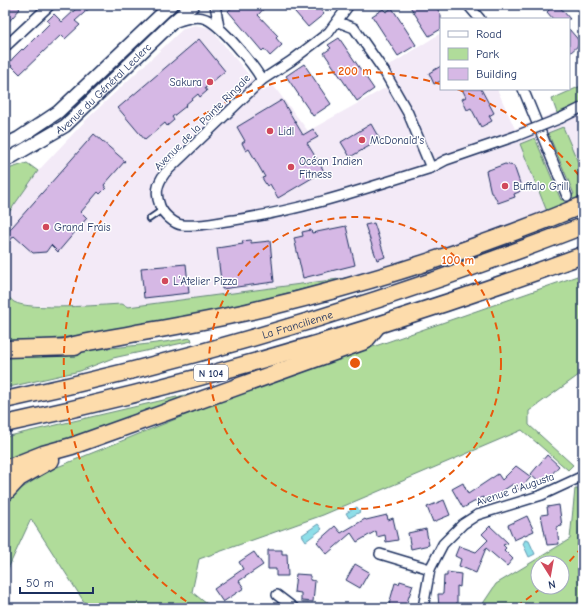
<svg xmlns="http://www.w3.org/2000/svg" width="588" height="613" font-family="'Comic Neue',sans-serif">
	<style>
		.built { fill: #f3eaf7 }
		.green { fill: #b0dc9a; stroke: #66867c; fill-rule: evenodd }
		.water { fill: #8edee8; stroke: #6098b1 }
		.building { fill: #d6b8e5; stroke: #1b2f5e }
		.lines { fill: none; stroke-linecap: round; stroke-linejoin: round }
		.street-tunnel { stroke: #d1d5df; stroke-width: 9; stroke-dasharray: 9 4.5; stroke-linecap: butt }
		.lane-casing { stroke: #1b2f5e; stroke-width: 8 }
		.street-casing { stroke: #1b2f5e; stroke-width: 12 }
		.secondary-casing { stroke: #1b2f5e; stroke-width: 15 }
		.highway-casing { stroke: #1b2f5e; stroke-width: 19 }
		.lane { stroke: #fff; stroke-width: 4.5 }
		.street { stroke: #fff; stroke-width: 9 }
		.secondary { stroke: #fff; stroke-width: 12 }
		.highway { stroke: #fddcac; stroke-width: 16 }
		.street-bridge-casing { stroke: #1b2f5e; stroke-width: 12; stroke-linecap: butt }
		.street-bridge { stroke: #fff; stroke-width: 9 }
		.ring { fill: none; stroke: #e8590c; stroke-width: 2; stroke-dasharray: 7 5 }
		.poi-dot { fill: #d1495b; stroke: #fff; stroke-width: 1.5 }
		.labels { text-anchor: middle; stroke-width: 3; stroke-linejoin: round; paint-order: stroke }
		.shield { fill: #fff; stroke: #5f6d8e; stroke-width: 1 }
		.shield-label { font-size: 10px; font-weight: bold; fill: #1b2f5e }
		.poi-label { font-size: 11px; fill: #1b2f5e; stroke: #fff; text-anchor: start }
		.street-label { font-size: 11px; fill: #1b2f5e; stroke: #fff }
		.centre { fill: #e8590c; stroke: #fff; stroke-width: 2 }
		.ring-label { font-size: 12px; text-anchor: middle; font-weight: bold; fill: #e8590c; stroke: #fff; stroke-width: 3; stroke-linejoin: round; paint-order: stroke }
	</style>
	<rect width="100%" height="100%" fill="#fff"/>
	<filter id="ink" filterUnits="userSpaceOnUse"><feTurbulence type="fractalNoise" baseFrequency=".025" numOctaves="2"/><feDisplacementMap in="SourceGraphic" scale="8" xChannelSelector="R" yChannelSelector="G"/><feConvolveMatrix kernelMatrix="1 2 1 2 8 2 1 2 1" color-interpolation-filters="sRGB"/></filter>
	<g filter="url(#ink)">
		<polygon class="built" points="195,25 210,28 263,92 272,84 308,131 396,82 387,67 441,33 441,89 497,89 515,129 583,101 583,199 548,214 346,278 128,307 122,304 76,307 29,305 15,302 5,293 5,218 38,171 87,119 184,28"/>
		<g class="green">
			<polygon points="583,85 583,102 557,113 552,99"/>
			<polygon points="563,127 583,174 583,199 548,214 520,144 535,138 561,200 574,194 548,133"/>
			<polygon points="27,163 38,171 5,218 5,170"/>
			<polygon points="583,274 583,372 529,411 529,425 573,465 568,470 522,430 323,515 199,559 192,592 212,608 88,608 31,519 5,575 5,507 16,492 50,470 240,393"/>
			<path d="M 346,278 C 234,307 121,337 5,342 L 5,293 C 8,296 11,300 14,302 C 30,311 101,305 122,304 L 128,307 Z"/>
			<path d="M 191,338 L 192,341 L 113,358 L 80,371 L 5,388 L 5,355 C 67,352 130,348 191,338 Z"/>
			<polygon points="185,395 197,395 5,464 5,437"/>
			<path d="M 575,489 L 583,489 L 577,551 L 583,559 L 583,608 L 480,608 L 496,584 L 570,539 ZM 538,563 L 562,563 L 562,587 L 538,587 Z"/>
		</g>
		<g class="water">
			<polygon points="357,507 360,512 349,518 346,513"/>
			<polygon points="318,524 322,529 306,541 302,535"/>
			<polygon points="525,540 529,541 535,554 529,557 523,544"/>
		</g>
		<g class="building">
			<polygon points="5,5 16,5 20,9 5,26"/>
			<polygon points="73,5 93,5 75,21 80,25 65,39 61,35 20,74 9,63 13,58 22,49 23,50 50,23 47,21 54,14 62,22 76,9"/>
			<polygon points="235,5 267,5 258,15 278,36 276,38 282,45 270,56 264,49 262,51 228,11"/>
			<polygon points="289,5 326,5 320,9 324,14 308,27"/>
			<polygon points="409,5 435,5 441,15 441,29 429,36"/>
			<polygon points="554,5 558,5 570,19 553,19 547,12"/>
			<polygon points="392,8 416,45 398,56 372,16 383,9 386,12"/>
			<polygon points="569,29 581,43 569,54"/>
			<polygon points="339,38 374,89 357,101 324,53 331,48 328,45"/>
			<polygon points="199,39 225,71 205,88 207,91 200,97 198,94 185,105 186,106 172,117 174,120 167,126 165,123 145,140 118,108"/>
			<polygon points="304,64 331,104 313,116 286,76"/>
			<polygon points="441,66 441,81 434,84 429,73"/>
			<polygon points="462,89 481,89 494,113 489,116 492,121 481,127 471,108 467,110 462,99 466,97"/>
			<polygon points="282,100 303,135 313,129 318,137 307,143 324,171 278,198 270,184 267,186 262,178 265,177 249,149 246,151 242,143 245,141 237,127"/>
			<polygon points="371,124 380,140 350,157 341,142"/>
			<polygon points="94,134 125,161 104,185 106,188 100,194 98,192 81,212 87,218 58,252 51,245 46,252 33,253 14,236 5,247 5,235"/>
			<polygon points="505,164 514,166 522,189 519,192 514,194 515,197 498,203 494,195 491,193 486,171"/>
			<polygon points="374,223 385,257 377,260 365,225"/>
			<polygon points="346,226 355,265 303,278 294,238 303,236 302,232 311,230 312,233"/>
			<polygon points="251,240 251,243 270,241 274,282 222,289 217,248 243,244 242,241"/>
			<polygon points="186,264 189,293 144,298 141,268"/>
			<polygon points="547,455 559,466 544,483 541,483 531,474"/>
			<polygon points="516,466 531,477 519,490 513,484 486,502 483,497 463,508 452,489 463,483 468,494 498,474 502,480"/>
			<polygon points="444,500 450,515 433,522 427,507"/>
			<polygon points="559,505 562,526 557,527 559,544 547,545 541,515 548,514 547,507"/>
			<polygon points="387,515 388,520 393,518 398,540 386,542 385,535 377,537 376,531 357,542 351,533 327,554 317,542 335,526 341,533 365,519 366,520"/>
			<polygon points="527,516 534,531 514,540 508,525"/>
			<polygon points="490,526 508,543 503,545 506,548 504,550 513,559 507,566 486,548 476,573 459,566 461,559 455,556 459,546 476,552 488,540 482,534"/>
			<polygon points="426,529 429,545 411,549 408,533"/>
			<polygon points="268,550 282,550 282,554 287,554 288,576 276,576 276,569 268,569"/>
			<polygon points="254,552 263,565 239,581 244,588 223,602 214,589 243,569 239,562"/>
			<polygon points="355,564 369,572 360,588 346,580"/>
			<polygon points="447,572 461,574 460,587 457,586 457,608 439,608 438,594 443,594 444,576 447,576"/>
			<polygon points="296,574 310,575 310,580 315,581 313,602 301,601 301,593 294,592"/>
			<polygon points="400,581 413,585 405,608 388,608 395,583 399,584"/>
		</g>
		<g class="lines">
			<polyline class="street-tunnel" points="567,196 583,235"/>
			<defs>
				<polyline id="lane" points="149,219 162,210"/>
				<g id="street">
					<polyline points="215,5 219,27"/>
					<path d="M 349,5 L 329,32 L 291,61 L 262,80 L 165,173 C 157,184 155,193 160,206 C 163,214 174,224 182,225 C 199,227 218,222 234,220 C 303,210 364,189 431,168 L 446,160 L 516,136"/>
					<polyline points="468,5 480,19"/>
					<path d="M 176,22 C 185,19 196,15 206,19 C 222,26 253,64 262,80"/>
					<polyline points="338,22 354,28 384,71 408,113 431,168"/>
					<polyline points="5,47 50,5"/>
					<polyline points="523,89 567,196"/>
					<polyline points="561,118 583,107"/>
					<polyline points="380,554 430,569"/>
					<polyline points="277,595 294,608"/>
					<polyline points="423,608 430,569 443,544 463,524 477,515 542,495 583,476"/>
				</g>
				<g id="secondary">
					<polyline points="5,145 19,138 58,112 171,5"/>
					<path id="s1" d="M 5,161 L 65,126 L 172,23 L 193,5"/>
				</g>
				<g id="highway">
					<path d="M 66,347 C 89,341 113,338 137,333 C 174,327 210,320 247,312 C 361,286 474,250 583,205"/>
					<polyline points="5,349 75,347"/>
					<path id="s2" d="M 5,400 C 202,358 395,299 583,226"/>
					<path d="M 5,424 C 201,382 395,324 583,255"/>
					<polyline points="5,469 43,454 72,446 365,341 378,325"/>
					<polyline points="5,493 19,478 51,460"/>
				</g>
			</defs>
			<use href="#lane" class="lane-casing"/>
			<use href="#street" class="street-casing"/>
			<use href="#secondary" class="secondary-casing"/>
			<use href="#highway" class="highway-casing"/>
			<use href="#lane" class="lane"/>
			<use href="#street" class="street"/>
			<use href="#secondary" class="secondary"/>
			<use href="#highway" class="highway"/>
			<defs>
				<polyline id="street-bridge" points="516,136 561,118"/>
			</defs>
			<use href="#street-bridge" class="street-bridge-casing"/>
			<use href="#street-bridge" class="street-bridge"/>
		</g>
	</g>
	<g class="ring">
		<circle cx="355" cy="363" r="146"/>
		<path d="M582 547A292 292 0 0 1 563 568M541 588A292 292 0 0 1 514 608M196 608A292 292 0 0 1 440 84M457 89A292 292 0 0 1 582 179"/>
	</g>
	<g class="poi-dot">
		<circle cx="210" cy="82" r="4"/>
		<circle cx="270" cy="131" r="4"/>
		<circle cx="362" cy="140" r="4"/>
		<circle cx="291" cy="167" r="4"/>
		<circle cx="505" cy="186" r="4"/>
		<circle cx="46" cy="227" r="4"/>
		<circle cx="165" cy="281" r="4"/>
	</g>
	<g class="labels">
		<rect class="shield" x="194" y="365" width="34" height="16" rx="3"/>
		<g class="shield-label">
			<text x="211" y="377">N 104</text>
		</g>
		<g class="poi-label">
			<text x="202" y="86" text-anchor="end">Sakura</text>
			<text x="278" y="135">Lidl</text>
			<text x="370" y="144">McDonald's</text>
			<text x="299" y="165">Océan Indien<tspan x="299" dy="13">Fitness</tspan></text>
			<text x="513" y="190">Buffalo Grill</text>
			<text x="54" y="231">Grand Frais</text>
			<text x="173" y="285">L’Atelier Pizza</text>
		</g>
		<g class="street-label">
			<text dy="4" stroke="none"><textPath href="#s1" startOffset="123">Avenue du Général Leclerc</textPath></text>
			<text transform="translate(202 122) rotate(-45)" y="4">Avenue de la Pointe Ringale</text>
			<text dy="4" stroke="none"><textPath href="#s2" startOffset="302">La Francilienne</textPath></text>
			<text transform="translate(515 489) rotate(-19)" y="4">Avenue d'Augusta</text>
		</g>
	</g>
	<circle cx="355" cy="363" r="6" class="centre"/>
	<g class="ring-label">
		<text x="355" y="75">200 m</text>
		<text x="458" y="264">100 m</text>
	</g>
	<rect width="588" height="613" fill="none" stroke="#fff" stroke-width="20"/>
	<rect x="10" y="10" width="568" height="593" fill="none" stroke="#1b2f5e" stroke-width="1.5" filter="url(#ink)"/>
	<rect x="440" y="18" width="130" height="72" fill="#ffffff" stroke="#a4acbf"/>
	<rect x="448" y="31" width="20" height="6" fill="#ffffff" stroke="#a4acbf"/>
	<text x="476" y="38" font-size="12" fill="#1b2f5e">Road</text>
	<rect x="448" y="48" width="20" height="12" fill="#b0dc9a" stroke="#a4acbf"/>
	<text x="476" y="58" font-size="12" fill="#1b2f5e">Park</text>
	<rect x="448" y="68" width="20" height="12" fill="#d6b8e5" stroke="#a4acbf"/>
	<text x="476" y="78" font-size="12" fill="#1b2f5e">Building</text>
	<g transform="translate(550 575) rotate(169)"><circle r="19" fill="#ffffff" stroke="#a4acbf"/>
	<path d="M0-3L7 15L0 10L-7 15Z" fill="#d1495b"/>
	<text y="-6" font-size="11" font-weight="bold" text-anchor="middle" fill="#1b2f5e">N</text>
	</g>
	<path d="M20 587v6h73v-6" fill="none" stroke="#1b2f5e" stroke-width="2"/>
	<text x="26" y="587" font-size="12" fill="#1b2f5e" stroke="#ffffff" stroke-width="3" paint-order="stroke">50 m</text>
</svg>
